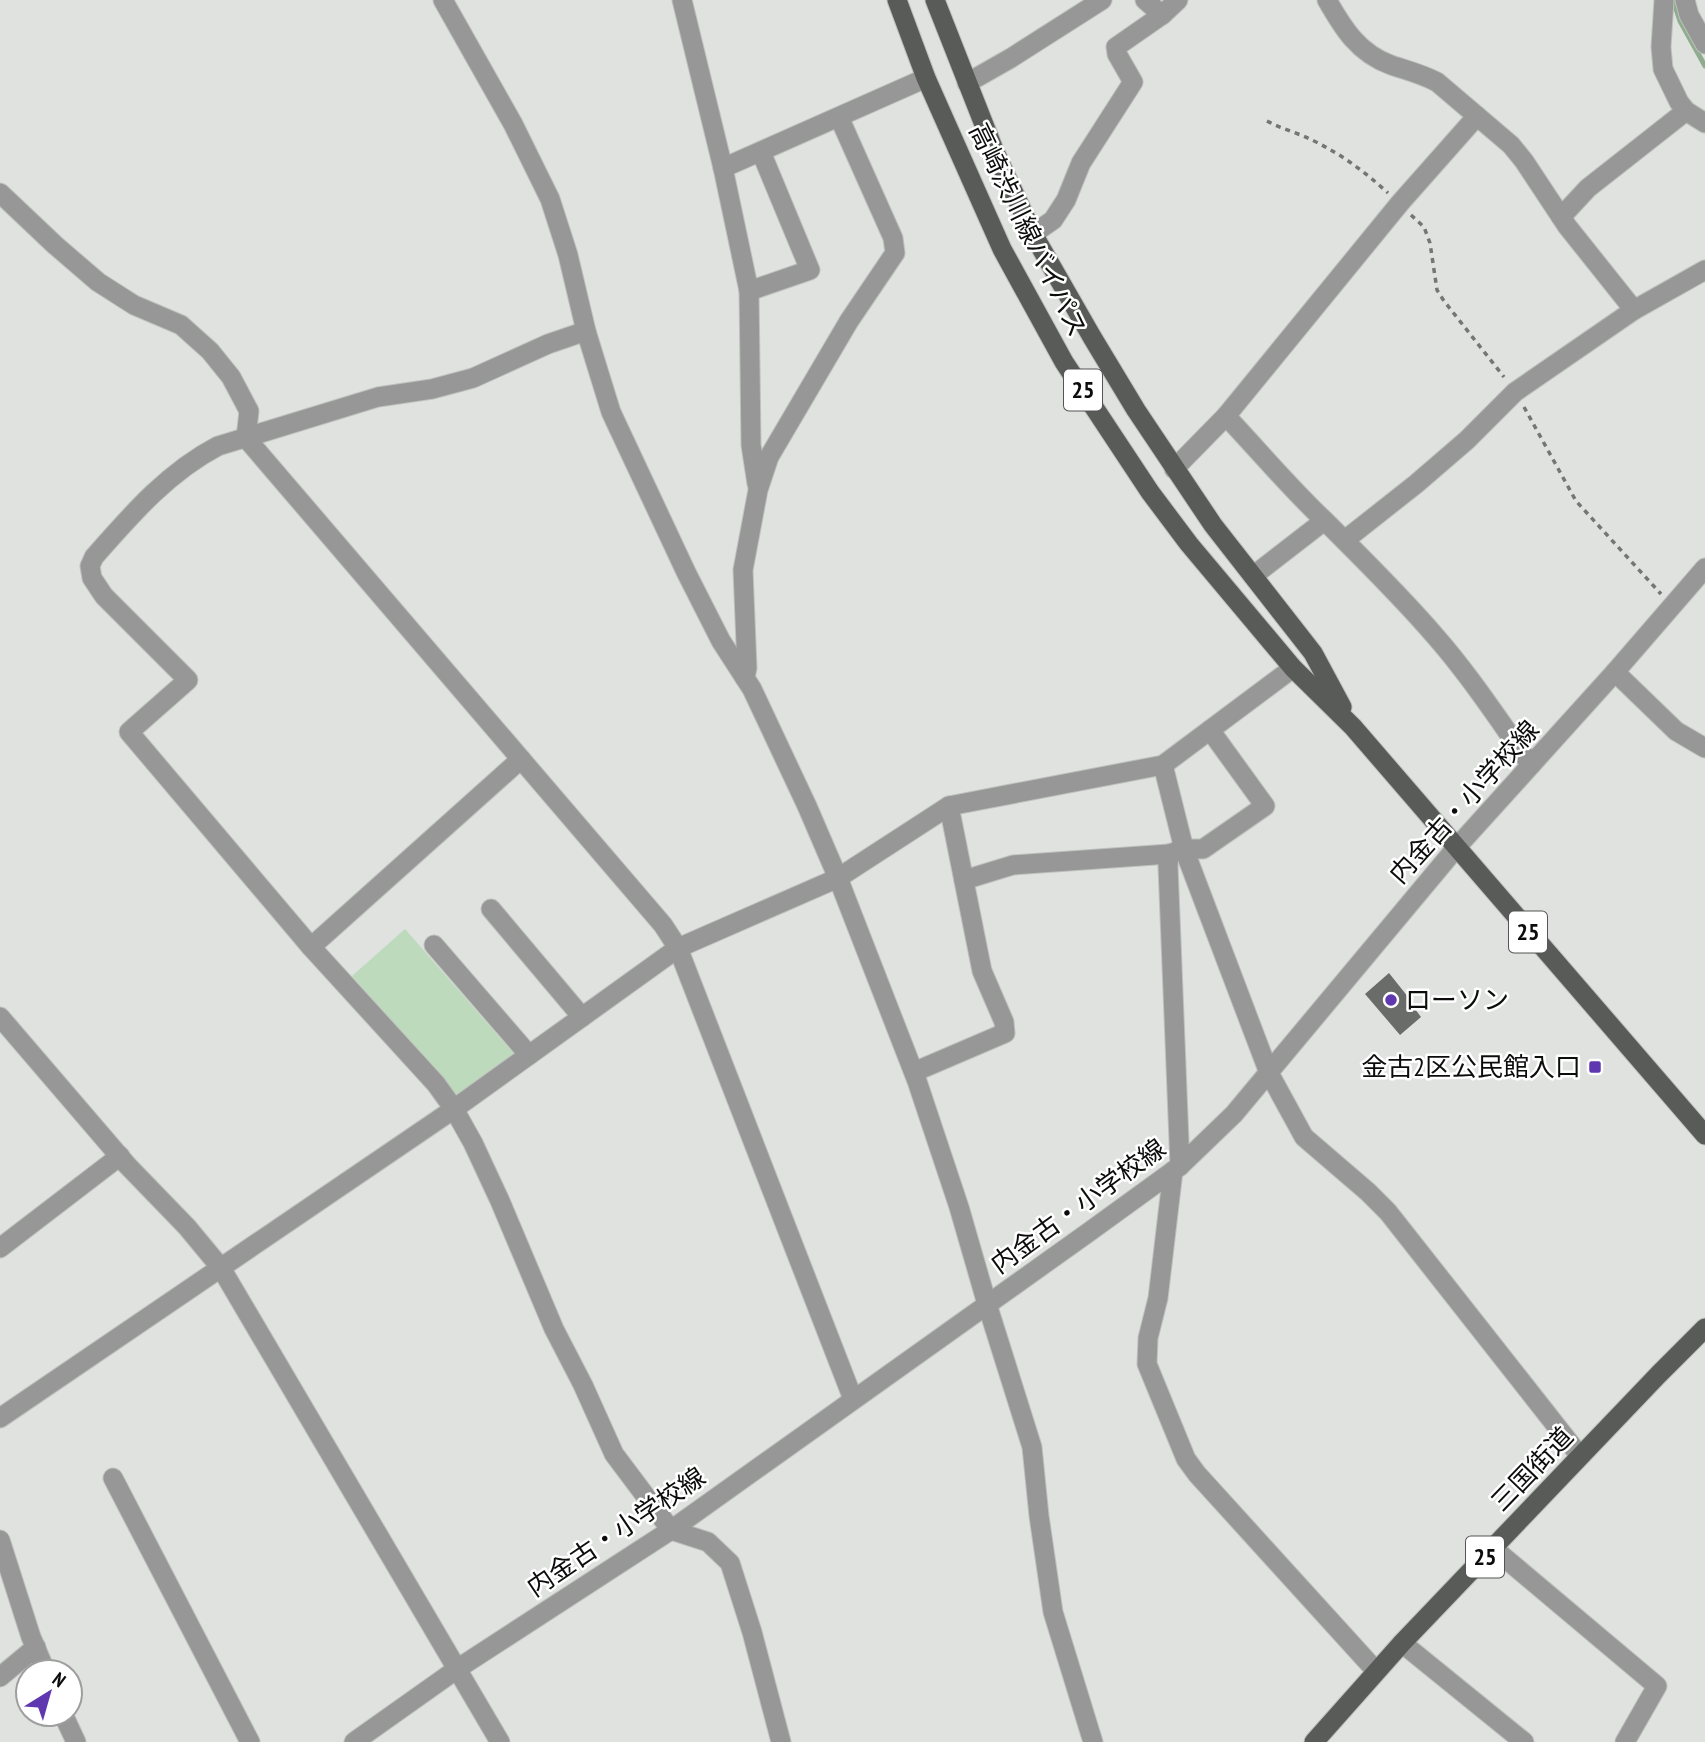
<svg xmlns="http://www.w3.org/2000/svg" width="1705" height="1742" font-family="'PT Sans Narrow','Noto Sans JP',sans-serif">
	<style>
		.green { fill: #bddabc }
		.lines { fill: none; stroke-linecap: round; stroke-linejoin: round }
		.stream { stroke: #8fad8d; stroke-width: 5 }
		.building { fill: #6a6c69 }
		.minor-casing { stroke: #bdc0bd; stroke-width: 21 }
		.tertiary-casing { stroke: #bdc0bd; stroke-width: 21 }
		.primary-casing { stroke: #bdc0bd; stroke-width: 21 }
		.path { stroke: #747674; stroke-width: 3.5; stroke-dasharray: 5 5; stroke-linecap: butt }
		.minor { stroke: #969796; stroke-width: 19 }
		.tertiary { stroke: #969796; stroke-width: 19 }
		.primary { stroke: #595b59; stroke-width: 19 }
		.poi-dot { fill: #5f37af; stroke: #fff; stroke-width: 2.5 }
		.labels { text-anchor: middle; stroke-width: 5; stroke-linejoin: round; paint-order: stroke }
		.shield { fill: #fff; stroke: #545554; stroke-width: 2 }
		.shield-label { font-size: 24px; font-weight: bold; fill: #0b0c0b }
		.street-label { font-size: 26px; fill: #0b0c0b; stroke: #fff }
		.poi-label { font-size: 26px; fill: #0b0c0b; stroke: #fff; text-anchor: start }
	</style>
	<rect width="100%" height="100%" fill="#dfe2df"/>
	<polygon class="green" points="405,929 516,1056 462,1096 455,1094 352,976"/>
	<g class="lines">
		<polyline class="stream" points="1673,0 1680,21 1705,66"/>
	</g>
	<polygon class="building" points="1389,973 1416,1007 1415,1009 1421,1017 1400,1035 1365,994"/>
	<g class="lines">
		<defs>
			<g id="minor">
				<polyline points="443,0 513,124 550,199 568,255 586,331 611,412 686,572 721,641 752,689 807,806 838,878 917,1081 959,1207 987,1304 1032,1447 1039,1516 1053,1612 1093,1742"/>
				<polyline points="682,0 723,168 749,291 751,445 757,484"/>
				<polyline points="1145,0 1162,15"/>
				<path d="M 1327,0 C 1343,28 1358,53 1391,65 C 1406,70 1422,74 1437,82 L 1511,145 L 1524,161 L 1567,226 L 1634,310"/>
				<polyline points="1664,0 1661,47 1663,69 1679,102 1686,111 1705,123"/>
				<polyline points="1685,0 1689,15 1705,44"/>
				<polyline points="967,83 1011,58 1102,0"/>
				<polyline points="723,168 926,78"/>
				<polyline points="0,193 55,245 98,282 134,305 181,325 210,351 231,377 249,411 246,438 663,925 678,948 853,1399"/>
				<polyline points="1561,217 1588,188 1686,111"/>
				<polyline points="1033,234 1053,220 1066,200 1081,163 1133,82 1117,54 1116,47 1162,15 1178,0"/>
				<polyline points="749,291 810,270 761,152"/>
				<path d="M 586,331 L 548,344 L 473,378 L 432,389 L 378,397 L 218,446 C 168,472 131,515 94,557 L 90,566 L 92,578 L 104,596 L 188,680 L 129,732 L 311,947 L 436,1084 L 454,1109 L 473,1143 L 500,1201 L 554,1329 L 583,1385 L 614,1454 L 671,1530 L 708,1542 L 730,1563 L 752,1632 L 781,1742"/>
				<path d="M 1226,416 C 1259,451 1290,488 1325,521 C 1363,559 1401,596 1436,637 C 1471,677 1500,722 1531,765"/>
				<polyline points="1174,469 1226,416 1400,203 1477,116"/>
				<polyline points="1345,540 1416,484 1467,440 1515,392 1634,310 1705,270"/>
				<polyline points="1253,576 1324,521"/>
				<polyline points="1615,672 1676,731 1705,748"/>
				<polyline points="745,678 747,668 743,570 758,490 769,457 849,321 895,253 893,238 839,117"/>
				<polyline points="1163,765 1184,849 1269,1073 1304,1137 1368,1192 1388,1212 1580,1456"/>
				<polyline points="964,880 1013,865 1169,854"/>
				<polyline points="491,909 582,1017"/>
				<polyline points="434,945 529,1055"/>
				<polyline points="311,947 521,759"/>
				<polyline points="0,1017 127,1165 187,1227 221,1268 500,1742"/>
				<polyline points="914,1072 1005,1033 1004,1022 982,971 949,806"/>
				<polyline points="1180,1166 1168,866 1169,854 1184,849 1203,849 1265,806 1210,730"/>
				<polyline points="1173,1171 1158,1298 1148,1338 1147,1364 1186,1459 1197,1474 1376,1671"/>
				<polyline points="0,1248 120,1156"/>
				<polyline points="0,1418 454,1109 678,948 838,878 949,806 1163,765 1293,668"/>
				<polyline points="113,1478 250,1742"/>
				<polyline points="0,1540 31,1637 46,1672"/>
				<polyline points="1493,1548 1657,1686 1625,1742"/>
				<polyline points="1402,1643 1524,1742"/>
				<polyline points="0,1677 36,1647"/>
				<polyline points="63,1714 76,1742"/>
				<polyline points="354,1742 457,1669 671,1530 1089,1232 1180,1166 1234,1114 1456,848"/>
			</g>
			<polyline id="tertiary" points="1456,848 1615,672 1705,568"/>
			<g id="primary">
				<polyline points="897,0 926,78 1002,249 1064,362 1150,492 1189,544 1293,668 1353,727 1705,1135"/>
				<polyline points="935,0 994,150 1033,234 1092,337 1136,410 1213,525 1313,653 1342,707"/>
				<polyline points="1314,1742 1402,1643 1659,1374 1705,1328"/>
			</g>
		</defs>
		<use href="#minor" class="minor-casing"/>
		<use href="#tertiary" class="tertiary-casing"/>
		<use href="#primary" class="primary-casing"/>
		<g class="path">
			<path d="M 1267,121 C 1282,129 1298,133 1312,140 C 1341,154 1364,171 1388,193"/>
			<polyline points="1411,215 1424,227 1430,243 1437,290 1444,301 1504,377"/>
			<polyline points="1524,407 1576,501 1661,594"/>
		</g>
		<use href="#minor" class="minor"/>
		<use href="#tertiary" class="tertiary"/>
		<use href="#primary" class="primary"/>
	</g>
	<g class="poi-dot">
		<circle cx="1391" cy="1000" r="7"/>
		<rect x="1588" y="1060" width="14" height="14" rx="3.5"/>
	</g>
	<g class="labels">
		<g class="shield">
			<rect x="1064" y="369.5" width="38" height="41" rx="5"/>
			<rect x="1509" y="911.5" width="38" height="41" rx="5"/>
			<rect x="1466" y="1536.5" width="38" height="41" rx="5"/>
		</g>
		<g class="shield-label">
			<text x="1083" y="398">25</text>
			<text x="1528" y="940">25</text>
			<text x="1485" y="1565">25</text>
		</g>
		<g class="street-label">
			<text transform="translate(1028 230) rotate(64)" y="9">高崎渋川線バイパス</text>
			<text transform="translate(1464 802) rotate(-48)" y="9">内金古・小学校線</text>
			<text transform="translate(1078 1206) rotate(-36)" y="9">内金古・小学校線</text>
			<text transform="translate(1532 1469) rotate(-46)" y="9">三国街道</text>
			<text transform="translate(616 1532) rotate(-34)" y="9">内金古・小学校線</text>
		</g>
		<g class="poi-label">
			<text x="1405" y="1009">ローソン</text>
			<text x="1581" y="1076" text-anchor="end">金古2区公民館入口</text>
		</g>
	</g>
	<g transform="translate(49 1693) rotate(37)"><circle r="33" fill="#ffffff" stroke="#9d9e9d" stroke-width="2"/>
	<path d="M0-5L12 26L0 18L-12 26Z" fill="#5f37af"/>
	<text y="-10" font-size="19" font-weight="bold" text-anchor="middle" fill="#0b0c0b">N</text>
	</g>
</svg>
